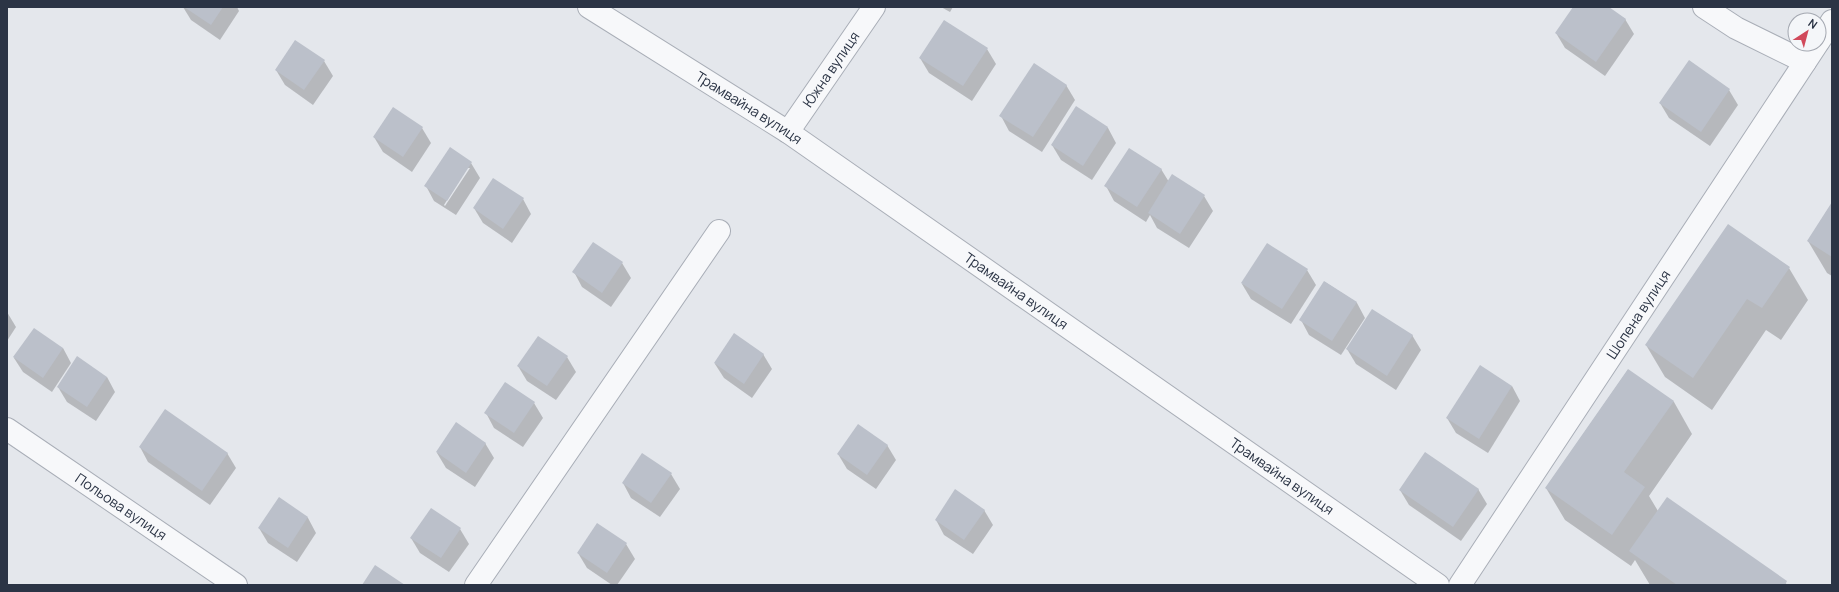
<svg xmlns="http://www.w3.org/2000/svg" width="1839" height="592" font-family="Manrope,sans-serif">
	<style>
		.shadow { fill: #0003; fill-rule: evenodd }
		.building { fill: #bbc0ca }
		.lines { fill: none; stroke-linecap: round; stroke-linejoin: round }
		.minor-casing { stroke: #a9aeb7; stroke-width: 24 }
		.tertiary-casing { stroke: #a9aeb7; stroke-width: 24 }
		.minor { stroke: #f7f8fa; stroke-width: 22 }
		.tertiary { stroke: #f7f8fa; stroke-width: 22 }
		.labels { text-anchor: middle; stroke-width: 3; stroke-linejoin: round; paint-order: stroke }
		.street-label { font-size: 14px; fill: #2b3445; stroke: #f4f6f9 }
	</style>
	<rect width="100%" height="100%" fill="#e4e7ec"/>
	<g class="shadow">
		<polygon points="183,7 237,7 239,11 220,40 191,20"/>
		<polygon points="941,7 953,7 950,12"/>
		<polygon points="1574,7 1607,7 1625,19 1634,34 1605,76 1565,48 1556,33"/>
		<polygon points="987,49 996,64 972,101 929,73 920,58"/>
		<polygon points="324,61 333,76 313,105 285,85 276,70"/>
		<polygon points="1689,62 1729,90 1738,105 1710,146 1669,118 1660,103"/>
		<polygon points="1066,85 1075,100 1042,152 1009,131 1001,116"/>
		<polygon points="1076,108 1108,128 1116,143 1092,180 1061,160 1052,145"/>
		<polygon points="422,128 431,143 412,172 383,152 374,137"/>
		<path d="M 471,163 L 480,178 L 456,215 L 434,201 L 426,186 ZM 467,168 L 470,168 L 445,206 L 444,205 Z"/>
		<polygon points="1161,169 1169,182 1204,196 1213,211 1189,248 1157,228 1150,215 1146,222 1114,201 1106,186"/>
		<polygon points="523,199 531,214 512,243 483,223 474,208"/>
		<polygon points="1832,203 1832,276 1827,273 1808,241"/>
		<polygon points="622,263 631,278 611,307 582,287 574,272"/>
		<polygon points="1789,268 1808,300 1781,340 1766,330 1712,410 1665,377 1646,345"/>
		<polygon points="1307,270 1316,285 1291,324 1251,299 1242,284"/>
		<polygon points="1325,282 1357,303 1365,318 1341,355 1309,335 1301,320"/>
		<polygon points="7,312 16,327 7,341"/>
		<polygon points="1412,335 1421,350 1396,390 1356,364 1347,349"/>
		<polygon points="63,348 71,363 52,392 23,372 14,358"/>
		<polygon points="763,354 772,369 752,398 724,378 715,364"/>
		<polygon points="567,357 576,372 556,400 527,381 518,366"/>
		<polygon points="1628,370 1674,402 1692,434 1649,496 1658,511 1667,499 1788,585 1650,585 1635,560 1631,566 1565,520 1546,488"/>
		<polygon points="107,377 115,392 96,421 67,402 58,387"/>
		<polygon points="1512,386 1520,401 1488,453 1456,433 1447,418"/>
		<polygon points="534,403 543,418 523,447 494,428 486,413"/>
		<polygon points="485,443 494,458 475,487 446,468 437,453"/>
		<polygon points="887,445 896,460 876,489 847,469 838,454"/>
		<polygon points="140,447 227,453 236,468 210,505 148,462"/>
		<polygon points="671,474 680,489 660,517 631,498 623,483"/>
		<polygon points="1478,489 1487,504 1461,541 1409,505 1400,490"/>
		<polygon points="279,499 308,518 316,533 297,562 268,543 259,528"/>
		<polygon points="984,510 993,525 973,554 944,535 936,520"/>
		<polygon points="460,529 469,544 449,572 420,553 411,538"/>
		<polygon points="626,544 635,559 617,585 612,585 587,568 578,553"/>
	</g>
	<g class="building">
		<polygon points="184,7 223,7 211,25"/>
		<polygon points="1573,7 1609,7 1626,19 1596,62 1555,33"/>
		<polygon points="944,20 988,48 963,86 919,58"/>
		<polygon points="295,40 325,60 304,90 275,70"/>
		<polygon points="1689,60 1730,89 1701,132 1659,103"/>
		<polygon points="1034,63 1067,85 1033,137 999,116"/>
		<polygon points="1076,106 1108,127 1083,166 1051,145"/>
		<polygon points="393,107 423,127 403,157 373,137"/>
		<polygon points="450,147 472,162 447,201 424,186"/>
		<polygon points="1129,148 1162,169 1137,207 1104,186"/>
		<polygon points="1172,174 1205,195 1180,234 1148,213"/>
		<polygon points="493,178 524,198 503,229 473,208"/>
		<polygon points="1832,202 1832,257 1807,241"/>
		<polygon points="1728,224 1790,267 1762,308 1747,299 1693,378 1645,345"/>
		<polygon points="593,242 623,262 602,293 572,272"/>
		<polygon points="1267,243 1308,269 1282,309 1241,283"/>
		<polygon points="1324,281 1357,302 1332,341 1299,320"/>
		<polygon points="1372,309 1413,335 1387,376 1346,349"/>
		<polygon points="34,328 63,348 43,378 13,357"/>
		<polygon points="734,333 764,354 744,384 714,363"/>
		<polygon points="538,336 568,356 547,386 517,366"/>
		<polygon points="77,356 107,377 87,407 57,387"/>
		<polygon points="1480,365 1512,386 1479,439 1446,418"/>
		<polygon points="1628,369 1674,401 1624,472 1645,487 1612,535 1545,488"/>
		<polygon points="505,382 535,402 514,433 484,413"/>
		<polygon points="165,409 228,453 202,491 139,447"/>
		<polygon points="456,422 486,443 466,473 436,452"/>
		<polygon points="858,424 888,445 867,475 837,454"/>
		<polygon points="1425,452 1479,489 1453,527 1399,490"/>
		<polygon points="642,453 672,473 651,503 622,483"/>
		<polygon points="955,489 985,510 964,540 935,520"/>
		<polygon points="279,497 308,517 288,548 258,528"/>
		<polygon points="1667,497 1787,581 1785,585 1677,585 1629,551"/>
		<polygon points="431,508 461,528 441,558 410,538"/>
		<polygon points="597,523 627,543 607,573 577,553"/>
		<polygon points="375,565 405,585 362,585"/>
	</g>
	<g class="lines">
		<defs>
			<g id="minor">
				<path id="s1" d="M 589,7 L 788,132 L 1438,585"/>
				<polyline points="1704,7 1736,28 1805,62"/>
				<path id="s2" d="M 788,132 L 874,7"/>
				<path id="s3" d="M 7,429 L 236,585"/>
				<polyline points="476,585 719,231"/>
			</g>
			<g id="tertiary">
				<polyline points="1819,41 1832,21"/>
				<path id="s4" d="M 1460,585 L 1817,44"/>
			</g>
		</defs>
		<use href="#minor" class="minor-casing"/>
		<use href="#tertiary" class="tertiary-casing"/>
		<use href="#minor" class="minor"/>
		<use href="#tertiary" class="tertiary"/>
	</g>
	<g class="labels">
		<g class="street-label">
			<text dy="5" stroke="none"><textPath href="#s2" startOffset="76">Южна вулиця</textPath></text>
			<text dy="5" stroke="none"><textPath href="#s1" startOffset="189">Трамвайна вулиця</textPath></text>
			<text dy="5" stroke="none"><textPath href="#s1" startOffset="513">Трамвайна вулиця</textPath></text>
			<text dy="5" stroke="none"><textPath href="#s4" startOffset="324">Шопена вулиця</textPath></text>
			<text dy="5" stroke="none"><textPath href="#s1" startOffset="837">Трамвайна вулиця</textPath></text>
			<text dy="5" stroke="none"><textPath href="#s3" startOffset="138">Польова вулиця</textPath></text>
		</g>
	</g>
	<rect width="1839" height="592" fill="none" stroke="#2b3445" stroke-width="16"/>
	<g transform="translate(1807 32) rotate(36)"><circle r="19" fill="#f4f6f9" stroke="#a4a8b1"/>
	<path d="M0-3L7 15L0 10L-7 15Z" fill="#d1495b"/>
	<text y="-6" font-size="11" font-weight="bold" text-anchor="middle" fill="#2b3445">N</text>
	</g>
</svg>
